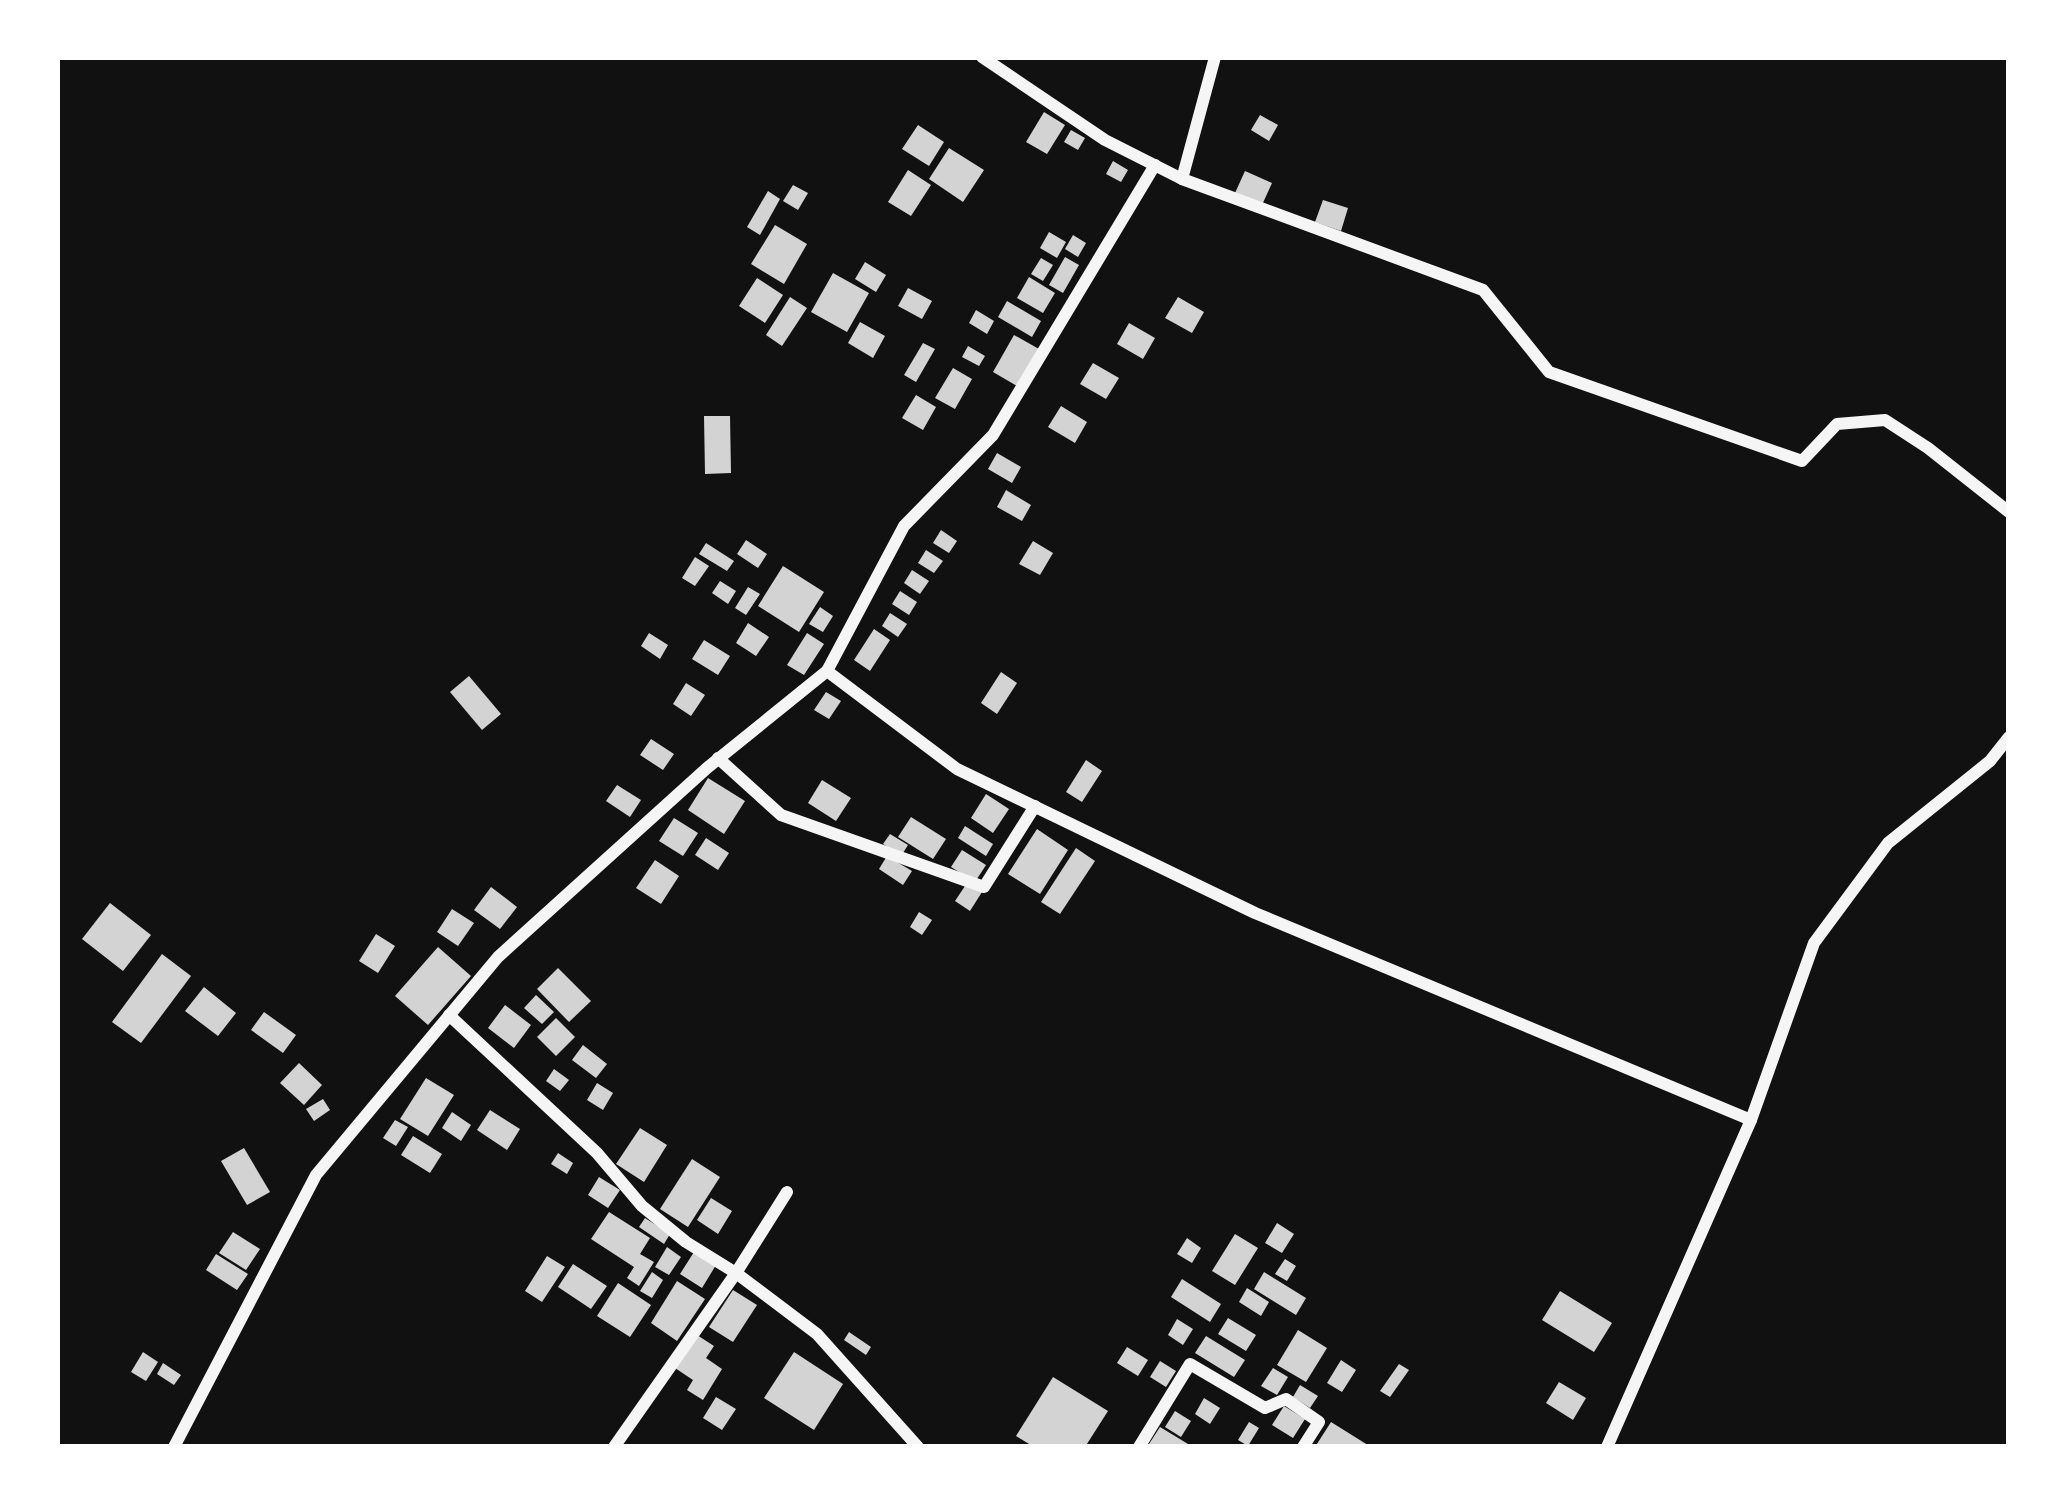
<svg xmlns="http://www.w3.org/2000/svg" width="2066" height="1504" font-family="Jost,sans-serif">
	<style>
		.building { fill: #d3d3d3 }
		.lines { fill: none; stroke-linecap: round; stroke-linejoin: round }
		.minor { stroke: #f5f5f5; stroke-width: 12 }
	</style>
	<rect width="100%" height="100%" fill="#111"/>
	<g class="building">
		<polygon points="1044,112 1065,125 1047,154 1026,142"/>
		<polygon points="1260,115 1278,125 1269,141 1251,130"/>
		<polygon points="918,125 944,142 929,166 902,149"/>
		<polygon points="1071,130 1085,138 1078,150 1064,142"/>
		<polygon points="949,148 984,170 963,202 929,179"/>
		<polygon points="1113,161 1128,170 1121,182 1106,174"/>
		<polygon points="908,170 931,185 911,216 888,202"/>
		<polygon points="1245,171 1272,183 1262,205 1235,193"/>
		<polygon points="793,185 808,193 798,210 783,201"/>
		<polygon points="768,191 780,199 760,235 747,227"/>
		<polygon points="1323,200 1348,208 1341,231 1315,222"/>
		<polygon points="775,225 807,244 784,284 751,264"/>
		<polygon points="1049,232 1066,242 1057,258 1040,248"/>
		<polygon points="1073,235 1086,243 1078,257 1065,249"/>
		<polygon points="1065,257 1079,265 1063,293 1049,285"/>
		<polygon points="1041,258 1053,265 1043,281 1031,274"/>
		<polygon points="865,262 886,275 876,292 855,279"/>
		<polygon points="833,273 869,293 847,332 811,312"/>
		<polygon points="1029,277 1055,293 1043,313 1017,298"/>
		<polygon points="757,278 783,295 765,323 739,306"/>
		<polygon points="908,288 932,301 922,319 898,306"/>
		<polygon points="790,297 807,308 782,346 766,335"/>
		<polygon points="1178,297 1204,312 1192,333 1165,318"/>
		<polygon points="1007,301 1041,321 1032,337 998,317"/>
		<polygon points="976,310 994,321 987,334 969,323"/>
		<polygon points="860,322 885,336 873,358 848,343"/>
		<polygon points="1129,323 1155,338 1143,359 1117,344"/>
		<polygon points="1014,335 1039,349 1017,386 993,372"/>
		<polygon points="923,343 935,349 916,382 904,375"/>
		<polygon points="968,346 985,356 979,366 962,357"/>
		<polygon points="1093,363 1119,378 1106,399 1080,384"/>
		<polygon points="953,368 972,379 955,409 935,398"/>
		<polygon points="916,395 936,407 923,430 902,418"/>
		<polygon points="1061,406 1087,422 1075,443 1048,427"/>
		<polygon points="704,416 730,416 731,473 705,474"/>
		<polygon points="997,453 1021,467 1012,483 988,469"/>
		<polygon points="1006,490 1031,505 1022,521 997,507"/>
		<polygon points="941,530 957,541 949,553 933,543"/>
		<polygon points="746,540 767,554 758,568 737,554"/>
		<polygon points="1033,541 1053,553 1040,575 1019,564"/>
		<polygon points="706,543 734,561 727,571 699,554"/>
		<polygon points="926,550 943,561 934,573 918,563"/>
		<polygon points="695,557 709,566 695,586 682,578"/>
		<polygon points="783,566 824,592 799,632 758,606"/>
		<polygon points="912,570 929,581 920,594 904,583"/>
		<polygon points="720,581 736,591 728,604 712,593"/>
		<polygon points="748,587 760,594 746,615 735,608"/>
		<polygon points="900,591 917,602 909,615 892,604"/>
		<polygon points="820,607 833,616 823,632 809,624"/>
		<polygon points="890,613 907,624 898,637 882,626"/>
		<polygon points="748,623 769,637 756,656 736,643"/>
		<polygon points="874,629 890,640 870,671 854,660"/>
		<polygon points="649,633 668,645 660,659 641,646"/>
		<polygon points="807,633 824,644 804,675 787,665"/>
		<polygon points="704,640 730,656 718,675 692,659"/>
		<polygon points="1001,672 1017,683 997,714 981,703"/>
		<polygon points="469,676 501,714 482,730 450,692"/>
		<polygon points="686,683 705,695 691,716 673,704"/>
		<polygon points="826,692 841,701 829,719 814,710"/>
		<polygon points="651,739 674,754 663,770 640,755"/>
		<polygon points="1086,760 1102,771 1082,802 1066,792"/>
		<polygon points="708,778 745,801 724,834 688,810"/>
		<polygon points="822,780 851,798 836,821 808,803"/>
		<polygon points="617,785 641,800 630,817 606,801"/>
		<polygon points="986,794 1009,809 993,833 971,818"/>
		<polygon points="911,817 946,839 933,859 898,837"/>
		<polygon points="674,818 698,833 683,856 659,841"/>
		<polygon points="965,826 993,844 986,856 958,838"/>
		<polygon points="1037,829 1068,850 1040,894 1008,874"/>
		<polygon points="890,834 908,845 901,856 883,844"/>
		<polygon points="706,838 729,853 718,870 695,855"/>
		<polygon points="1076,848 1095,861 1060,914 1041,902"/>
		<polygon points="962,850 986,865 975,882 951,867"/>
		<polygon points="887,856 912,871 903,885 879,869"/>
		<polygon points="655,860 679,876 661,904 636,888"/>
		<polygon points="967,883 982,892 970,911 955,901"/>
		<polygon points="491,887 517,907 500,929 474,910"/>
		<polygon points="110,903 151,935 123,971 82,939"/>
		<polygon points="452,909 474,923 458,946 437,932"/>
		<polygon points="919,912 932,920 922,935 910,927"/>
		<polygon points="376,934 395,946 378,973 359,961"/>
		<polygon points="438,947 471,976 428,1025 395,996"/>
		<polygon points="162,954 191,976 141,1043 112,1022"/>
		<polygon points="558,968 591,1001 569,1022 537,989"/>
		<polygon points="204,987 236,1013 218,1036 185,1011"/>
		<polygon points="536,995 554,1012 542,1024 524,1008"/>
		<polygon points="505,1005 531,1025 514,1048 488,1028"/>
		<polygon points="264,1012 296,1035 283,1053 251,1030"/>
		<polygon points="556,1018 575,1037 556,1056 537,1037"/>
		<polygon points="583,1045 607,1064 596,1078 572,1060"/>
		<polygon points="299,1063 322,1085 304,1105 280,1083"/>
		<polygon points="554,1069 569,1080 560,1091 546,1081"/>
		<polygon points="426,1078 454,1095 428,1136 400,1119"/>
		<polygon points="597,1083 613,1093 603,1110 587,1100"/>
		<polygon points="323,1099 330,1110 314,1121 306,1109"/>
		<polygon points="490,1110 520,1129 507,1150 477,1130"/>
		<polygon points="452,1112 471,1125 461,1141 442,1128"/>
		<polygon points="395,1120 408,1127 396,1146 383,1138"/>
		<polygon points="640,1128 667,1145 644,1182 616,1164"/>
		<polygon points="413,1136 442,1154 430,1173 401,1155"/>
		<polygon points="244,1148 270,1192 247,1205 221,1161"/>
		<polygon points="558,1153 573,1163 567,1174 551,1164"/>
		<polygon points="692,1159 720,1177 688,1227 660,1209"/>
		<polygon points="599,1177 620,1190 608,1208 588,1195"/>
		<polygon points="711,1198 732,1211 718,1234 697,1220"/>
		<polygon points="609,1212 650,1238 640,1254 654,1262 639,1286 627,1278 634,1267 591,1239"/>
		<polygon points="645,1218 670,1234 664,1244 639,1227"/>
		<polygon points="1277,1223 1294,1234 1282,1253 1265,1243"/>
		<polygon points="233,1232 260,1249 246,1270 219,1253"/>
		<polygon points="1235,1234 1258,1248 1235,1285 1212,1271"/>
		<polygon points="1187,1238 1201,1248 1192,1263 1177,1254"/>
		<polygon points="667,1247 681,1257 669,1275 655,1267"/>
		<polygon points="694,1252 716,1265 702,1288 680,1274"/>
		<polygon points="216,1254 248,1274 237,1290 206,1270"/>
		<polygon points="547,1256 565,1267 542,1302 525,1291"/>
		<polygon points="1285,1259 1296,1266 1287,1281 1275,1274"/>
		<polygon points="573,1264 607,1286 591,1309 558,1287"/>
		<polygon points="652,1272 663,1280 652,1298 640,1291"/>
		<polygon points="1264,1272 1306,1298 1296,1315 1254,1289"/>
		<polygon points="1182,1279 1221,1304 1210,1322 1171,1297"/>
		<polygon points="677,1281 705,1299 677,1341 651,1323"/>
		<polygon points="618,1283 651,1305 630,1337 597,1316"/>
		<polygon points="1247,1288 1269,1302 1261,1316 1239,1302"/>
		<polygon points="733,1290 757,1305 733,1342 709,1327"/>
		<polygon points="1560,1291 1612,1323 1594,1352 1542,1320"/>
		<polygon points="1228,1318 1256,1335 1246,1351 1218,1334"/>
		<polygon points="1177,1319 1193,1329 1183,1345 1168,1335"/>
		<polygon points="1298,1330 1327,1348 1306,1382 1277,1365"/>
		<polygon points="849,1332 871,1347 866,1355 844,1340"/>
		<polygon points="697,1335 714,1346 706,1358 722,1369 703,1400 687,1390 693,1380 675,1368"/>
		<polygon points="1206,1336 1245,1360 1234,1377 1195,1353"/>
		<polygon points="1127,1347 1148,1360 1138,1376 1117,1363"/>
		<polygon points="143,1352 158,1362 146,1381 131,1372"/>
		<polygon points="794,1352 843,1384 814,1430 764,1398"/>
		<polygon points="1341,1360 1356,1370 1342,1392 1327,1383"/>
		<polygon points="1160,1361 1176,1371 1166,1387 1150,1377"/>
		<polygon points="163,1363 181,1375 174,1385 157,1374"/>
		<polygon points="1399,1364 1409,1370 1390,1397 1380,1391"/>
		<polygon points="1273,1368 1288,1377 1277,1395 1261,1386"/>
		<polygon points="1053,1377 1108,1411 1085,1447 1034,1447 1016,1436"/>
		<polygon points="1559,1382 1586,1398 1573,1420 1546,1403"/>
		<polygon points="1300,1385 1318,1396 1310,1408 1293,1397"/>
		<polygon points="716,1397 736,1409 722,1430 703,1418"/>
		<polygon points="1204,1398 1220,1408 1210,1424 1195,1414"/>
		<polygon points="1284,1406 1305,1419 1293,1438 1272,1425"/>
		<polygon points="1175,1411 1191,1421 1181,1437 1165,1427"/>
		<polygon points="1249,1422 1259,1428 1248,1446 1238,1440"/>
		<polygon points="1331,1422 1371,1447 1315,1447"/>
		<polygon points="1160,1427 1193,1447 1147,1447"/>
	</g>
	<g class="lines">
		<g class="minor">
			<polyline points="982,57 1105,140 1182,179"/>
			<polyline points="1215,57 1182,179 1483,290 1549,372 1802,461 1837,424 1885,420 1928,448 2009,512"/>
			<polyline points="1155,165 993,435 904,526 827,671 957,769 1255,913 1751,1120"/>
			<polyline points="718,758 781,815 984,887 1035,806"/>
			<polyline points="449,1015 597,1153 642,1206 686,1242 736,1273 614,1447"/>
			<polyline points="787,1192 736,1273 817,1334 918,1447"/>
			<polyline points="174,1447 316,1175 498,957 707,768 827,671"/>
			<polyline points="1139,1447 1190,1364 1265,1408 1286,1399 1319,1422 1303,1447"/>
			<polyline points="1607,1447 1751,1120 1814,943 1888,843 1990,761 2009,737"/>
		</g>
	</g>
	<rect width="2066" height="1504" fill="none" stroke="#ffffff" stroke-width="120"/>
</svg>
